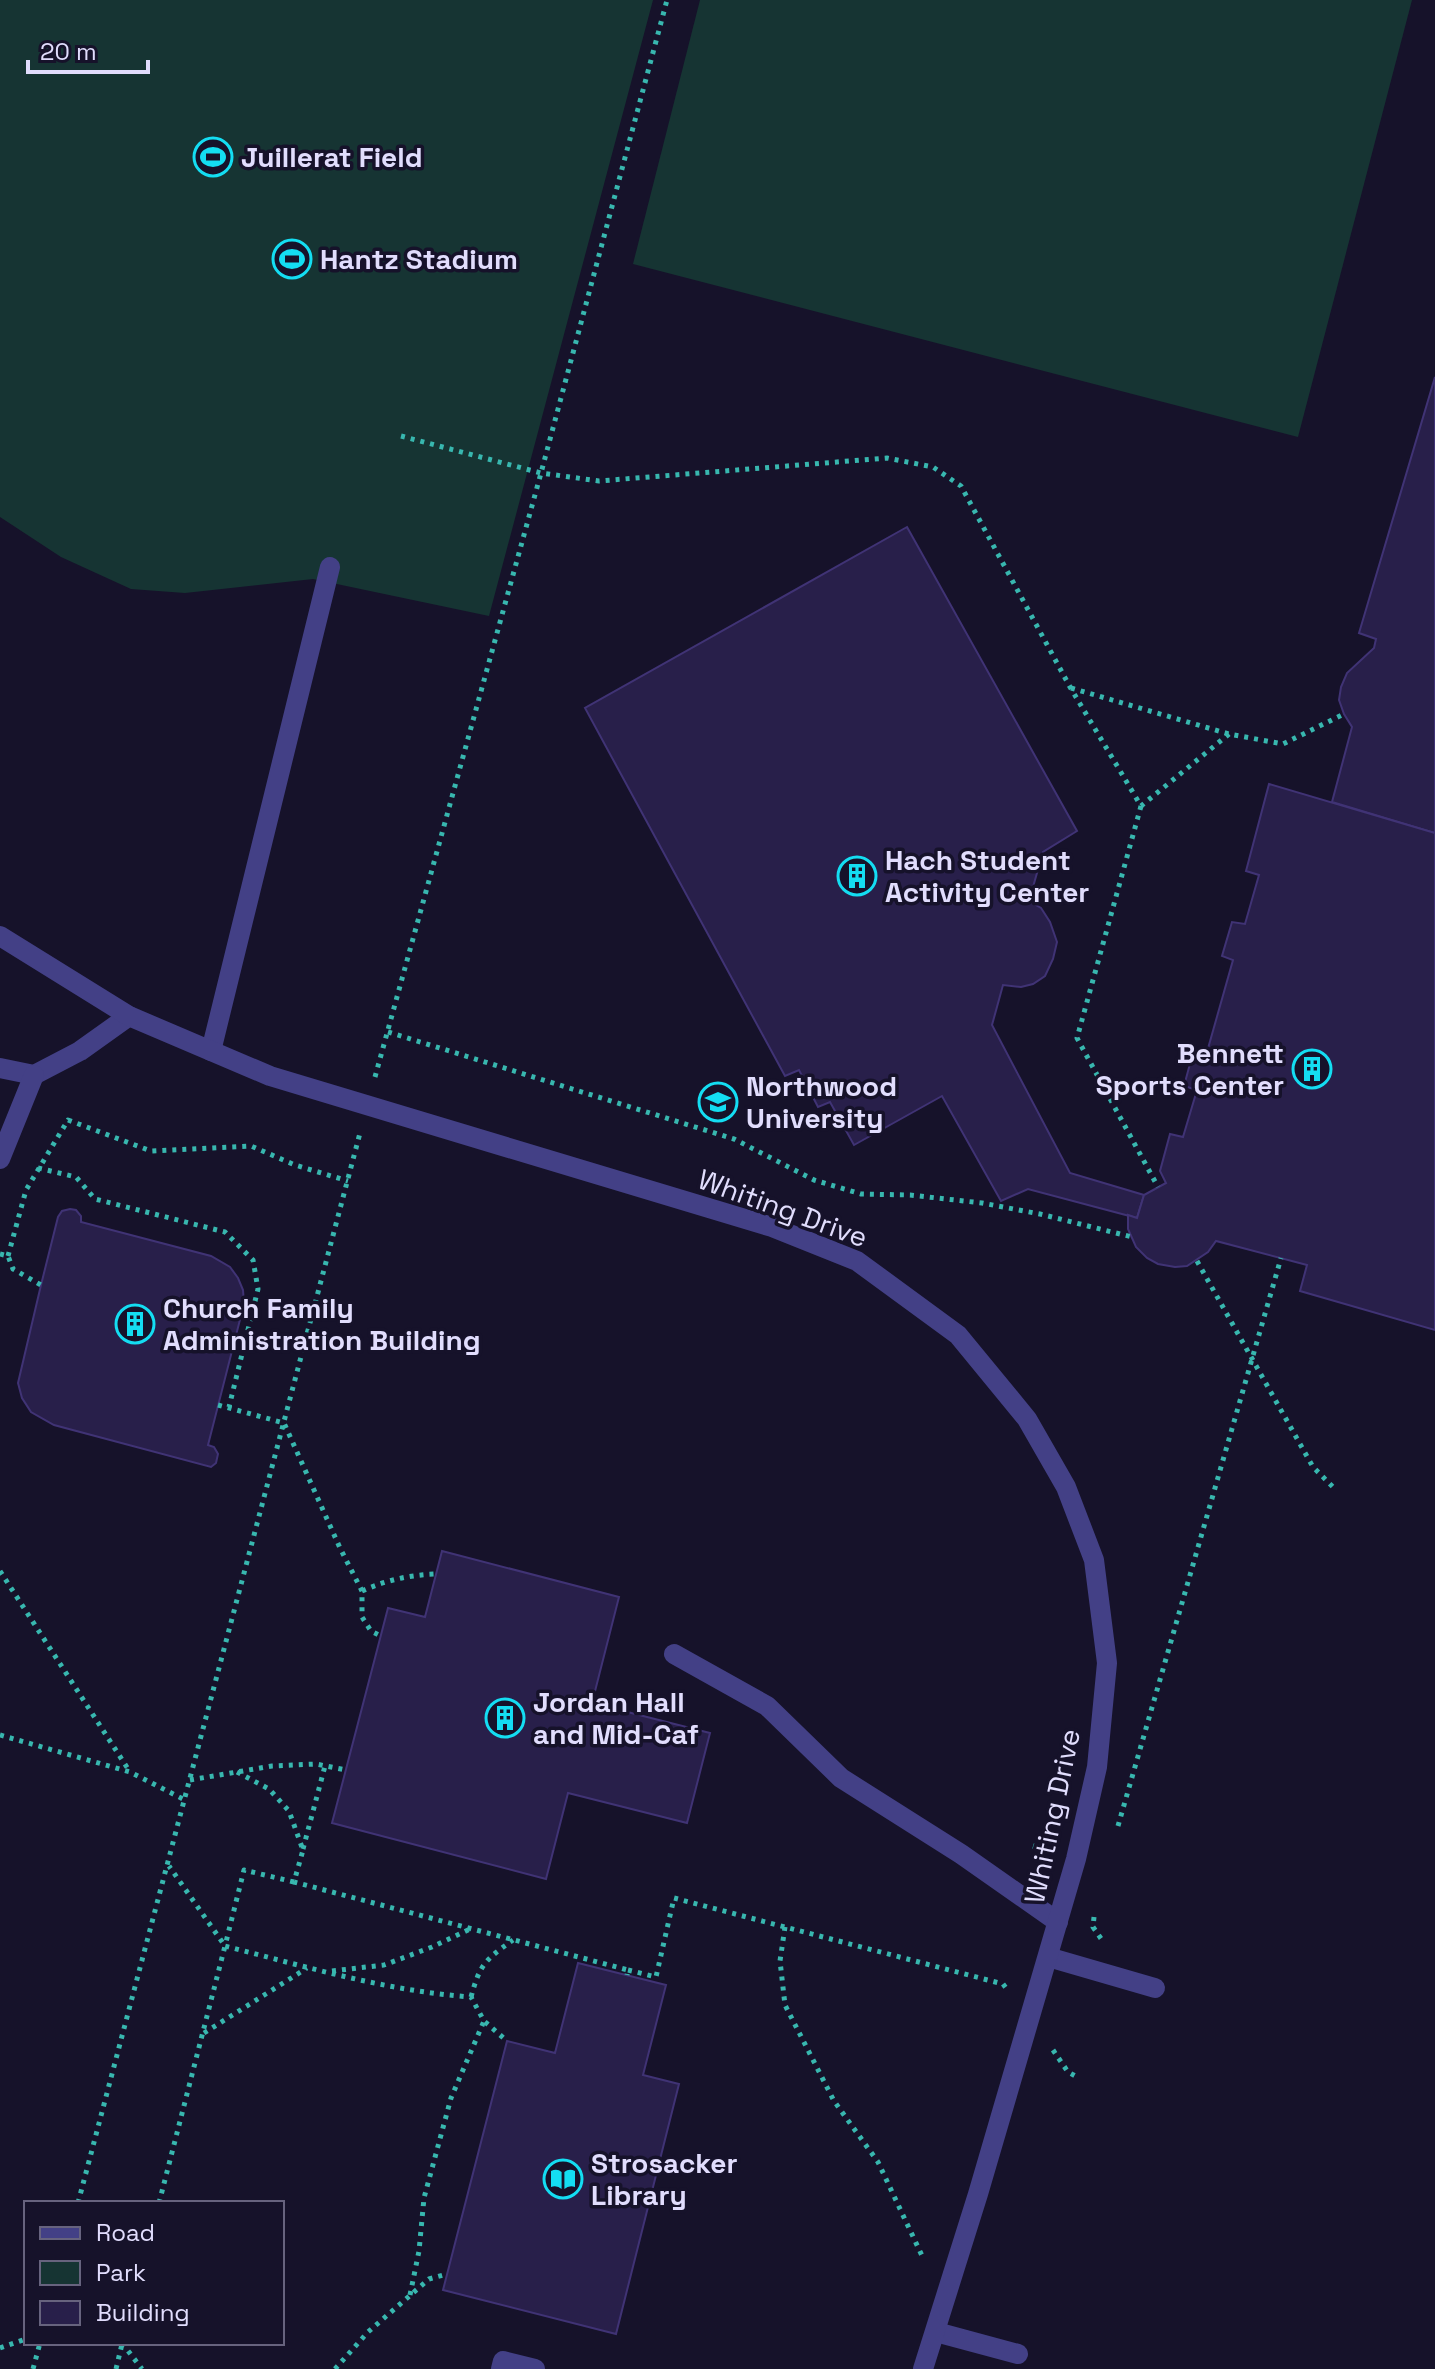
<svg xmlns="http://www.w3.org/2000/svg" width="1435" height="2369" font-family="'Space Grotesk',sans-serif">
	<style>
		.green { fill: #163433 }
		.building { fill: #281f4a; stroke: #403375; stroke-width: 2 }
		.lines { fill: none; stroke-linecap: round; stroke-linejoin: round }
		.path { stroke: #38b7af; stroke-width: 5; stroke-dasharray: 4 6; stroke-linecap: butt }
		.lane { stroke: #434086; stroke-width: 20 }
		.street { stroke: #434086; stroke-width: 20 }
		.labels { text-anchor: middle; stroke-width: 7; stroke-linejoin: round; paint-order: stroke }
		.poi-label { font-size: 28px; font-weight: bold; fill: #e1ddfd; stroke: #16122a; text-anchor: start }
		.street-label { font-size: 28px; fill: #e1ddfd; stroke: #16122a }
	</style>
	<rect width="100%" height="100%" fill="#16122a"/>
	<g class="green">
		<polygon points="0,0 653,0 489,616 313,579 185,593 131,589 61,557 0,517"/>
		<polygon points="700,0 1412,0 1298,437 633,264"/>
	</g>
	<g class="building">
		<polygon points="1435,377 1435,833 1332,802 1352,727 1344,714 1339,700 1341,687 1347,673 1374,648 1376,639 1359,633"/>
		<polygon points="907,527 1077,831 1043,852 1029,901 1041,908 1050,922 1057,942 1053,959 1045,976 1033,984 1021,987 1003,985 992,1025 1070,1173 1144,1195 1137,1218 1028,1189 1001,1201 942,1096 854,1145 830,1102 818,1107 799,1070 785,1076 585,708"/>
		<polygon points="1269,784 1435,833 1435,1330 1300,1291 1307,1265 1216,1241 1208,1252 1187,1266 1175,1267 1158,1264 1147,1258 1136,1247 1128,1229 1128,1215 1137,1218 1144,1195 1166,1183 1160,1171 1170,1134 1183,1137 1197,1090 1184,1086 1194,1049 1207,1052 1233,960 1222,956 1232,922 1245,924 1259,875 1246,871"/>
		<polygon points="70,1209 76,1210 81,1216 81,1222 211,1256 230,1267 238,1278 243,1290 244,1304 208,1445 214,1447 218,1454 216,1463 211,1467 54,1425 31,1412 22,1398 18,1383 41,1285 58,1217 62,1211"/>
		<polygon points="442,1551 619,1597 592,1703 710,1733 687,1823 568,1793 546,1879 332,1823 388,1608 425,1617"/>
		<polygon points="578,1963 666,1985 643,2075 679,2084 616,2334 443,2290 507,2041 555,2053"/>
	</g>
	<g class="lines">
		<g class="path">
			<polyline points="401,436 541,473 599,481 887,458 933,467 961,486 1070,687 1141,806 1229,734"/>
			<polyline points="1071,688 1229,734 1283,744 1344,714"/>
			<polyline points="1141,806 1077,1038 1158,1187"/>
			<polyline points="388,1032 734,1139 814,1180 861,1194 910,1195 982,1203 1040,1214 1132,1237"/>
			<polyline points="375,1077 541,473 667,0"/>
			<polyline points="38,1168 76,1177 95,1199 225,1232 253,1260 258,1289 229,1407"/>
			<polyline points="0,1254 8,1256 13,1269 41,1285"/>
			<polyline points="8,1256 26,1190 68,1120 151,1151 251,1146 295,1165 348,1181"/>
			<polyline points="1197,1261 1313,1467 1333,1487"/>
			<polyline points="218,1405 284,1423 340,1548 362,1591 362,1617 371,1631 381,1636"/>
			<polyline points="0,1571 130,1772"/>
			<path d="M 362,1591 C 387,1580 409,1575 436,1574"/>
			<polyline points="0,1735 130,1772 185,1800"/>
			<polyline points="237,1772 269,1789 289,1811 303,1850 294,1882 628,1970 627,1975"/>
			<polyline points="190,1780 272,1766 316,1764 346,1770"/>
			<polyline points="1118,1826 1281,1258"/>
			<polyline points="1033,1846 1047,1850"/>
			<polyline points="303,1849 325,1766"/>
			<path d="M 294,1882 L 244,1870 L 225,1946 C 307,1967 387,1991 471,1997 L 484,2021 L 507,2041"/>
			<polyline points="1094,1917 1093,1927 1102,1940"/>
			<polyline points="785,1927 780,1961 785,2005 834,2101 878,2162 924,2260"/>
			<polyline points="628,1970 656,1977 674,1898 1003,1984 1006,1988"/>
			<polyline points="332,1971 384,1965 432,1947 470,1929"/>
			<path d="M 471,1997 C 480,1964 485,1960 513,1940"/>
			<polyline points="204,2033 307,1968"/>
			<polyline points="1053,2050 1068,2072 1079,2078"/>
			<polyline points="78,2203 360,1133"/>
			<polyline points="159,2203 225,1946 169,1866"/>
			<polyline points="410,2295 419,2251 424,2198 451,2098 484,2021"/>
			<polyline points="122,2343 142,2369"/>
			<polyline points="0,2348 26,2339"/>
			<polyline points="33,2369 40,2343"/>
			<polyline points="116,2369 122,2344"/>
			<polyline points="335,2369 368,2332 429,2279 447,2274"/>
		</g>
		<g class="lane">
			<polyline points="211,1051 330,567"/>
			<polyline points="0,1068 34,1075 80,1051 129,1016"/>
			<polyline points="0,1159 34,1075"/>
			<polyline points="674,1654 767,1706 841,1778 961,1854 1058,1922"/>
			<polyline points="1048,1957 1155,1988"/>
			<polyline points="936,2332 1018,2354"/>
			<polyline points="501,2369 503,2361 535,2369"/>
		</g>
		<polyline class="street" points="0,936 129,1016 270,1076 772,1227 857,1261 958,1335 1027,1419 1066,1487 1094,1560 1107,1663 1097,1767 1076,1859 978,2194 923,2369"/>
	</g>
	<defs>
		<symbol id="stadium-ring" viewBox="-11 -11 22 22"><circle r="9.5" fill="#16122a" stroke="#14ddf2" stroke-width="1.5"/><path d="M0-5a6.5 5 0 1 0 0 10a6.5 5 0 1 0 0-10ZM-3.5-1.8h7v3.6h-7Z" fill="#14ddf2"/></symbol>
		<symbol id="building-ring" viewBox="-11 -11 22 22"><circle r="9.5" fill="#16122a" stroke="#14ddf2" stroke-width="1.5"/><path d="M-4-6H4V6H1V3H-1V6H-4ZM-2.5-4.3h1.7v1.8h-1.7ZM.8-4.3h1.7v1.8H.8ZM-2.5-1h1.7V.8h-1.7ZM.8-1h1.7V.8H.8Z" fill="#14ddf2"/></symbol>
		<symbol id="university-ring" viewBox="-11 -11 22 22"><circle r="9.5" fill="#16122a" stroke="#14ddf2" stroke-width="1.5"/><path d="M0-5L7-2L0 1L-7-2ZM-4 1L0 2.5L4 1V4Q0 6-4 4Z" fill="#14ddf2"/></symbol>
		<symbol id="library-ring" viewBox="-11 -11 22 22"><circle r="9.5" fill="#16122a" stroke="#14ddf2" stroke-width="1.5"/><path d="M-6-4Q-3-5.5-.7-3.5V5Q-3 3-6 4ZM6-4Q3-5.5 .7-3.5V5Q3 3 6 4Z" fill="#14ddf2"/></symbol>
	</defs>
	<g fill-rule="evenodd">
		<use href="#stadium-ring" x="191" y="135" width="44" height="44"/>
		<use href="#stadium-ring" x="270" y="237" width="44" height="44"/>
		<use href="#building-ring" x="835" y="854" width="44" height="44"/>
		<use href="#building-ring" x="1290" y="1047" width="44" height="44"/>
		<use href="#university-ring" x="696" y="1080" width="44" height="44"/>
		<use href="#building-ring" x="113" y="1302" width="44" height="44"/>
		<use href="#building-ring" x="483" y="1696" width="44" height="44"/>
		<use href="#library-ring" x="541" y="2157" width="44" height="44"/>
	</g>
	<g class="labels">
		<g class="poi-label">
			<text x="241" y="167">Juillerat Field</text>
			<text x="320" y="269">Hantz Stadium</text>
			<text x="885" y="870">Hach Student<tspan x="885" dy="32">Activity Center</tspan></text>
			<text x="1284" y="1063" text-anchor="end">Bennett<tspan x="1284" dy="32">Sports Center</tspan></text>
			<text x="746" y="1096">Northwood<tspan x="746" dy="32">University</tspan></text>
			<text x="163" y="1318">Church Family<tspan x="163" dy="32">Administration Building</tspan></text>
			<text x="533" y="1712">Jordan Hall<tspan x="533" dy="32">and Mid-Caf</tspan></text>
			<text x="591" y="2173">Strosacker<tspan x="591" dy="32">Library</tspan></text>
		</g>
		<g class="street-label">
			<text transform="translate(783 1208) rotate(20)" y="10">Whiting Drive</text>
			<text transform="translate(1052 1816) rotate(-78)" y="10">Whiting Drive</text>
		</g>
	</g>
	<rect x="24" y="2201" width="260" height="144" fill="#16122a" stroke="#67637e" stroke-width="2"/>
	<rect x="40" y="2227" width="40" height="12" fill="#434086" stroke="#67637e" stroke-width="2"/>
	<text x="96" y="2241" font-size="24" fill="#e1ddfd">Road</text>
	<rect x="40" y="2261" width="40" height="24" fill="#163433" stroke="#67637e" stroke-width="2"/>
	<text x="96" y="2281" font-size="24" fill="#e1ddfd">Park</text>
	<rect x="40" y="2301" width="40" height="24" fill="#281f4a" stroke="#67637e" stroke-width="2"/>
	<text x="96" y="2321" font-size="24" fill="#e1ddfd">Building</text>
	<path d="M28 60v12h120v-12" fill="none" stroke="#e1ddfd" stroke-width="4"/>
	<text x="40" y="60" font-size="24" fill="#e1ddfd" stroke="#16122a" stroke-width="6" paint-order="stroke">20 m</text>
</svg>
